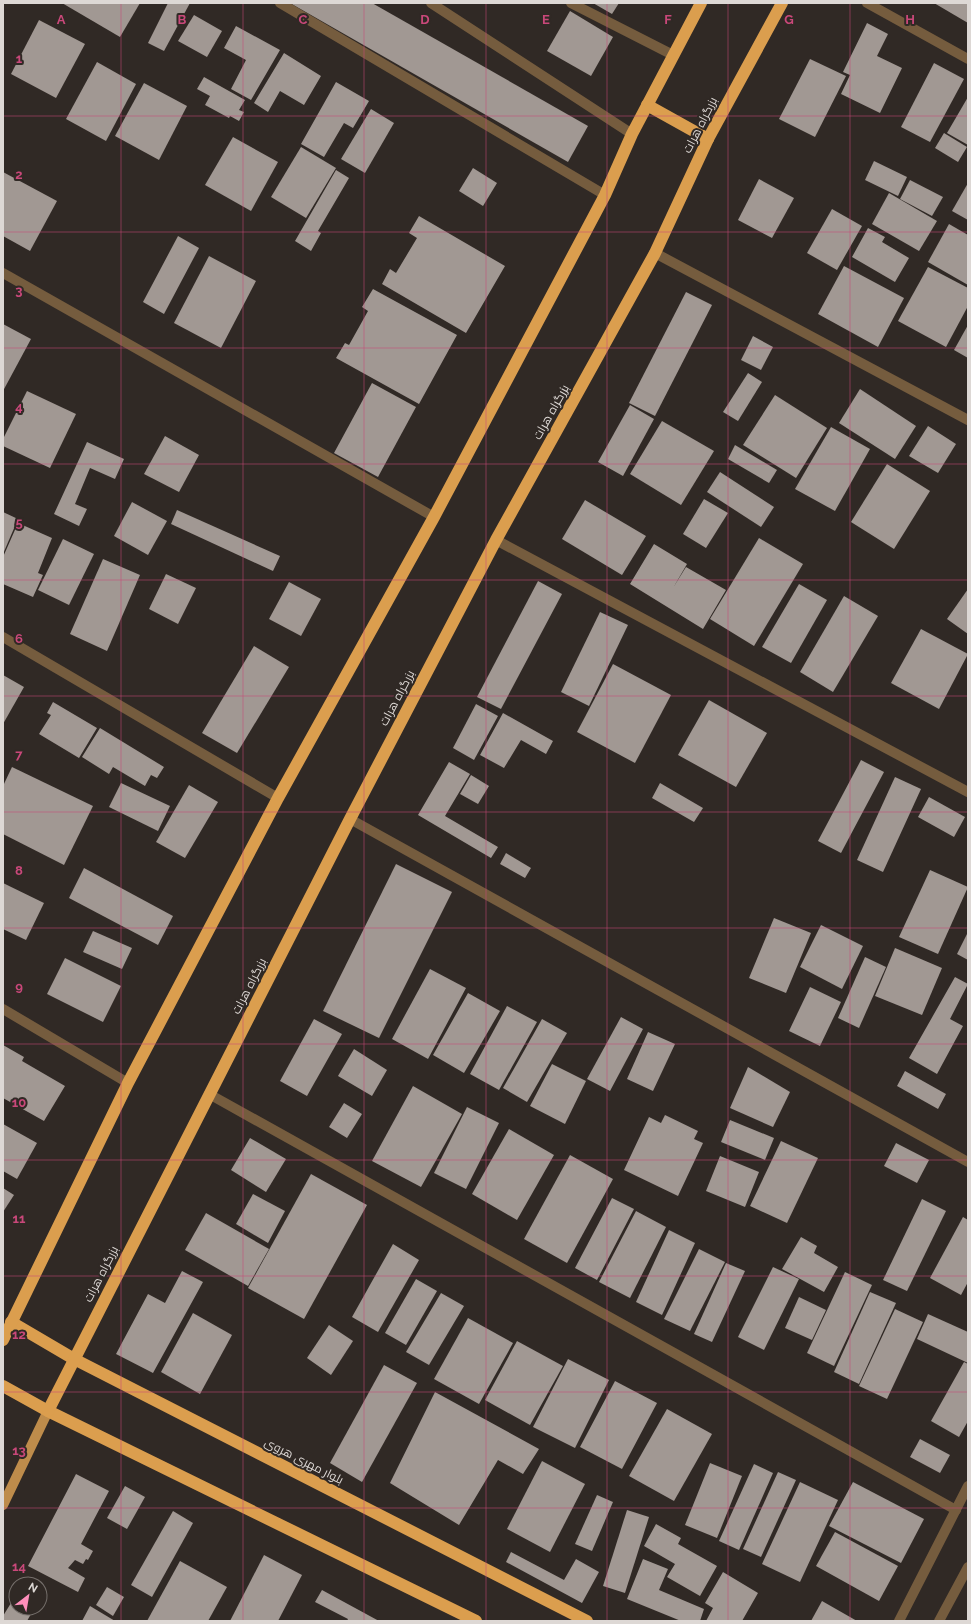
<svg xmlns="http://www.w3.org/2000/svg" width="971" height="1624" font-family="Raleway,Cairo,sans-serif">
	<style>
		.building { fill: #a19893 }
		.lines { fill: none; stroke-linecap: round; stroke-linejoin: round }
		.lane { stroke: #755c3e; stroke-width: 10 }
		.street { stroke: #755c3e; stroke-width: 10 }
		.primary { stroke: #be8c4b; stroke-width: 10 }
		.highway { stroke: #db9e4e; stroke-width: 12 }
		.grid { fill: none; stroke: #c9487a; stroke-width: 1; stroke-opacity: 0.55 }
		.labels { text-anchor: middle; stroke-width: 4; stroke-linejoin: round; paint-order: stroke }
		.street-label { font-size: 12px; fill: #ddd8d5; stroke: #302925 }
		.grid-label { font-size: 13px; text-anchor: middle; font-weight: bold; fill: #c9487a; stroke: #302925; stroke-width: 4; stroke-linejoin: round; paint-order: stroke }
	</style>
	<rect width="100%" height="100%" fill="#302925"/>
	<g class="building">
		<polygon points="62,3 140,3 120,37"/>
		<polygon points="168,3 190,3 164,51 148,43"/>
		<polygon points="290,3 372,3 588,126 568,162"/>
		<polygon points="593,3 619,3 612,14"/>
		<polygon points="934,3 968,3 968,23"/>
		<polygon points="570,11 613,37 591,76 547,51"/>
		<polygon points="194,15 222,31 207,57 178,41"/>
		<polygon points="39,20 85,44 56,98 11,74"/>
		<polygon points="867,23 888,34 877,56 902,68 880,113 841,94 850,75 843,72"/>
		<polygon points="236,26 280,50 251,100 231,89 246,60 224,48"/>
		<polygon points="284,53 321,76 304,105 280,91 268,112 254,103"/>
		<polygon points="810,59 846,76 815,137 779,119"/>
		<polygon points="97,62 136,84 106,141 66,119"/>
		<polygon points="934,63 964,79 930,142 901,127"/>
		<polygon points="204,77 245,100 239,110 244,112 239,121 230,116 229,118 205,105 210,96 197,89"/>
		<polygon points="336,82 369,101 353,128 344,123 324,157 301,144"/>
		<polygon points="144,83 187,106 159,160 115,136"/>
		<polygon points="968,97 968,145 947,133"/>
		<polygon points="371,109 394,123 365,173 341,159"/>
		<polygon points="944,133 967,147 958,162 935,148"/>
		<polygon points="233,137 278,162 251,211 205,185"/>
		<polygon points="301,147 336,168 306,218 271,197"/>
		<polygon points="874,161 907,177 898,196 865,180"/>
		<polygon points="473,168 497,183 483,206 459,191"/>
		<polygon points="336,170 349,178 318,231 321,233 311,251 295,241"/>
		<polygon points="3,172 57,201 30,251 3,236"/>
		<polygon points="759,179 794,198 772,238 738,220"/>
		<polygon points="910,180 943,197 932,216 900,199"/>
		<polygon points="968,183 968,220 952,211"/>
		<polygon points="889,193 937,221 919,251 872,224"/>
		<polygon points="832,209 862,226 837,270 807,253"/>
		<polygon points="419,216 505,266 466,333 382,284 390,269 396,273 417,238 409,233"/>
		<polygon points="949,224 968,235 968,285 928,262"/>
		<polygon points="868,228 885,237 882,242 909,258 895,282 852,257"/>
		<polygon points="178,236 199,248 164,314 143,302"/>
		<polygon points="209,256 256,281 221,348 174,323"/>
		<polygon points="844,266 904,298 878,347 818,314"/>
		<polygon points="928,267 968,288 968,306 946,347 898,321"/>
		<polygon points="373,289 457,335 419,404 336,358 345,343 349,345 368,311 362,307"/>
		<polygon points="686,292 712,305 655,416 629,403"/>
		<polygon points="3,324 31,339 3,391"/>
		<polygon points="968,325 968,358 954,350"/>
		<polygon points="753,336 773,347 761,370 741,360"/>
		<polygon points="748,373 762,382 738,421 723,412"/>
		<polygon points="372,383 416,407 378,477 334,453"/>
		<polygon points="860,389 916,426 895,459 839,423"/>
		<polygon points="27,391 76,414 50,468 3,446 3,439"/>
		<polygon points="775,395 827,428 796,478 743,445"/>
		<polygon points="630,405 654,419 623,476 598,462"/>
		<polygon points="662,421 714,451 681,505 630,474"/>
		<polygon points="928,426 956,444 938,473 909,456"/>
		<polygon points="831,427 870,449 835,511 795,489"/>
		<polygon points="165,436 199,455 179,492 144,474"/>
		<polygon points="87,442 124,459 115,479 90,468 75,504 87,509 79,526 54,514"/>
		<polygon points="735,445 777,470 769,483 728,459"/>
		<polygon points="887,464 930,491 894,549 851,522"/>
		<polygon points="720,472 774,507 761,527 707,492"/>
		<polygon points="704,499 728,513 706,548 683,534"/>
		<polygon points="585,500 646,536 622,575 562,539"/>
		<polygon points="132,502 167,521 148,555 114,536"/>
		<polygon points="177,510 280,556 273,571 171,524"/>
		<polygon points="3,512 18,519 3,554"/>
		<polygon points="18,523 52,538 38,573 43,575 33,597 3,584 3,557"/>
		<polygon points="759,538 803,564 754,646 710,619"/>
		<polygon points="63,539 94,554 69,605 38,590"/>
		<polygon points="654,544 687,564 673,588 686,567 726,590 703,629 630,584"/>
		<polygon points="103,559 140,575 107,651 70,634"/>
		<polygon points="166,574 196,588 178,624 149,609"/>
		<polygon points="538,581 562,594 501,709 477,697"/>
		<polygon points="289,582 321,599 301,636 269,619"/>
		<polygon points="799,584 827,600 791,663 762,647"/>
		<polygon points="968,589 968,634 947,619"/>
		<polygon points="844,596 878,616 833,692 800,672"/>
		<polygon points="600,612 628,625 589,706 561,692"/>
		<polygon points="921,629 968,654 939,709 891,683"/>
		<polygon points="254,646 289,667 237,753 202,733"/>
		<polygon points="613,664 671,695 635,763 577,732"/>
		<polygon points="3,675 24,687 3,724"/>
		<polygon points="709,700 767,733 736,787 678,755"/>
		<polygon points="53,702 97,728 79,758 39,734 51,715 47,713"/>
		<polygon points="476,704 498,716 474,760 453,748"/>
		<polygon points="503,713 553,741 546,754 521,740 504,768 480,755"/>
		<polygon points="100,728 164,767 157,778 151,775 145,786 113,767 109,774 82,757"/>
		<polygon points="861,760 884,772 841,853 818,841"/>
		<polygon points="449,762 470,774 445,816 498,847 491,858 418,815"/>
		<polygon points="12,767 93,806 64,865 3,834 3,786"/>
		<polygon points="471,775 489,786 478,804 460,794"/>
		<polygon points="895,777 921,789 883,872 857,860"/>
		<polygon points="121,783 170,806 158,831 109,807"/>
		<polygon points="660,783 703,808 694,822 652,798"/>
		<polygon points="189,785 218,802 185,858 156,842"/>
		<polygon points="929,797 965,817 954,837 918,817"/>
		<polygon points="506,853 531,868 525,878 500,864"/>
		<polygon points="396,864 452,892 379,1038 323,1011"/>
		<polygon points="84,868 173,916 158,945 69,898"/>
		<polygon points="930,870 968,887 938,954 899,937"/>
		<polygon points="3,883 44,903 26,940 3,929"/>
		<polygon points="774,918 811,933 786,993 749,978"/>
		<polygon points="821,925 863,946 842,989 800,967"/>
		<polygon points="93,931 132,948 122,969 83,952"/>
		<polygon points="968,932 968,960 957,954"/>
		<polygon points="895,948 942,968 922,1015 875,996"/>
		<polygon points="865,957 886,967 859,1028 838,1018"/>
		<polygon points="65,958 121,986 103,1022 47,994"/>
		<polygon points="430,969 466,988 428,1059 392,1039"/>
		<polygon points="955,977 968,984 950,1019 963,1026 937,1074 909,1058"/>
		<polygon points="810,987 841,1002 820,1046 789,1031"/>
		<polygon points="468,993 500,1011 464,1073 433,1055"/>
		<polygon points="507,1006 537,1022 499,1090 470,1074"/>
		<polygon points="621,1017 643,1029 610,1091 587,1079"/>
		<polygon points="314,1019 342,1034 307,1096 280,1081"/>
		<polygon points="542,1019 567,1033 527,1102 503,1088"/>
		<polygon points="648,1032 675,1044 653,1091 627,1079"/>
		<polygon points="3,1045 24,1057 22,1061 65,1086 44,1121 3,1098"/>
		<polygon points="354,1049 387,1070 372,1096 338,1076"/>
		<polygon points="552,1064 586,1081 565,1124 530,1106"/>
		<polygon points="748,1067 790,1092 773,1127 730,1108"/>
		<polygon points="905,1071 946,1094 938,1109 897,1086"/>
		<polygon points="413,1086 462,1114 421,1187 372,1161"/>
		<polygon points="344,1103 362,1114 347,1138 329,1127"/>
		<polygon points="467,1107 499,1123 466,1189 434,1173"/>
		<polygon points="665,1115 698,1131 694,1139 703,1143 678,1196 624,1170 649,1117 661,1123"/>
		<polygon points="730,1120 774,1138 765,1160 721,1142"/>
		<polygon points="3,1124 37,1143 17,1179 3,1171"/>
		<polygon points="509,1129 554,1155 517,1220 472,1194"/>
		<polygon points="250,1138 286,1159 266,1192 231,1170"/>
		<polygon points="781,1141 818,1158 787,1223 750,1206"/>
		<polygon points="896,1143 929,1160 917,1183 884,1166"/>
		<polygon points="570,1155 613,1179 567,1263 524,1239"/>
		<polygon points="720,1156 759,1172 745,1207 706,1191"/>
		<polygon points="311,1174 367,1205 304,1319 248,1288"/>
		<polygon points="3,1188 14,1195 3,1212"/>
		<polygon points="253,1194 285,1211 268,1243 236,1224"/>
		<polygon points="612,1198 634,1209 597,1280 575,1268"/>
		<polygon points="922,1199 946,1211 907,1291 883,1280"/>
		<polygon points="636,1211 666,1227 630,1298 599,1282"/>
		<polygon points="206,1213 269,1249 248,1286 185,1250"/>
		<polygon points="963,1217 968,1220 968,1282 961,1295 930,1278"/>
		<polygon points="669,1230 695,1243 662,1315 636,1302"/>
		<polygon points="801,1237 817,1246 814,1253 838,1267 824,1292 782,1269"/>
		<polygon points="393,1244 419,1260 378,1332 352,1317"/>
		<polygon points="699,1249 725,1262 690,1331 664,1319"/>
		<polygon points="726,1263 745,1271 712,1342 694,1334"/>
		<polygon points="773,1267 799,1279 764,1350 738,1337"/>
		<polygon points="182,1271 203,1282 153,1373 116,1354 148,1294 165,1303"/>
		<polygon points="845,1272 872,1285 834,1366 807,1353"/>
		<polygon points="416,1279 437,1291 406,1345 385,1333"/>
		<polygon points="870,1292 896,1303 859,1384 834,1372"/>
		<polygon points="441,1293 464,1306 429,1365 406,1352"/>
		<polygon points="799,1297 826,1310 812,1340 785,1328"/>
		<polygon points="895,1309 923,1322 887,1399 859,1386"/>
		<polygon points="193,1313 232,1335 200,1394 161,1372"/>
		<polygon points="928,1314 968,1332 968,1363 917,1339"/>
		<polygon points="468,1318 513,1343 479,1404 434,1379"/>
		<polygon points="329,1325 353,1341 331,1375 307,1358"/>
		<polygon points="517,1341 563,1366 530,1425 485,1400"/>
		<polygon points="568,1359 609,1380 575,1448 533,1427"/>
		<polygon points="964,1362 968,1364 968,1421 959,1437 931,1421"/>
		<polygon points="384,1365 417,1383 362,1482 330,1463"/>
		<polygon points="615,1381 657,1403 622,1469 580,1447"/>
		<polygon points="435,1392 539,1449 523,1474 498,1460 459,1525 390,1483"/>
		<polygon points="667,1409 712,1434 674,1501 629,1476"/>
		<polygon points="920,1439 950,1455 940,1473 910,1457"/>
		<polygon points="542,1461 585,1484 550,1552 507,1529"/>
		<polygon points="710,1463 742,1476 717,1538 685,1525"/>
		<polygon points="754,1464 773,1473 739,1550 719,1541"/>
		<polygon points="778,1472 796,1480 761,1557 743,1549"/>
		<polygon points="76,1474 109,1491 81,1544 93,1551 88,1560 86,1559 83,1564 75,1560 68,1568 85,1578 78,1592 28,1566"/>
		<polygon points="800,1482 838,1500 800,1582 762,1564"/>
		<polygon points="853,1482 924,1519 901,1563 829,1526"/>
		<polygon points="125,1486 145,1497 127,1529 107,1518"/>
		<polygon points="597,1495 613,1502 592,1551 575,1544"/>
		<polygon points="627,1510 649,1517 625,1593 603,1586"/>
		<polygon points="173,1511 193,1523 152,1597 131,1585"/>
		<polygon points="656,1524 681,1538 678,1544 717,1566 700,1596 667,1577 675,1564 644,1546"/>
		<polygon points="835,1532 898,1566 879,1601 816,1566"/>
		<polygon points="511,1552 564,1580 576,1559 599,1572 582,1603 506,1562"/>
		<polygon points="264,1555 302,1575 278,1621 230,1621"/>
		<polygon points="643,1559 668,1569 659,1590 704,1609 700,1621 681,1621 627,1599"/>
		<polygon points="180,1561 227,1587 208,1621 147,1621"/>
		<polygon points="723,1572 758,1593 742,1621 706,1621 713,1608 705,1603"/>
		<polygon points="107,1587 124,1597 113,1616 96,1605"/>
		<polygon points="322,1590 379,1621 347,1621 348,1619 315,1602"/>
		<polygon points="822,1601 857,1621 811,1621"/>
		<polygon points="11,1603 16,1606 16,1608 20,1608 31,1614 27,1621 3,1621 3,1616"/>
		<polygon points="90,1606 115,1621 82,1621"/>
	</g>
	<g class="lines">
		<g class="lane">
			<polyline points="431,3 632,134"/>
			<polyline points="571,3 673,55"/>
		</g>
		<g class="street">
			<polyline points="280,3 605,195"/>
			<polyline points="867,3 968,59"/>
			<polyline points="655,253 968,420"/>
			<polyline points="3,273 434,517"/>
			<polyline points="496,540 968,792"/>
			<polyline points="3,637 278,798"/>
			<polyline points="350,819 968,1162"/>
			<polyline points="3,1009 128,1083"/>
			<polyline points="209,1094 956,1510"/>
			<polyline points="899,1621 968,1486"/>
			<polyline points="939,1621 968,1567"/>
		</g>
		<polyline class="primary" points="3,1505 48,1411"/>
		<g class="highway">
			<polyline points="647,105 708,139"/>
			<polyline points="11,1322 74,1359 587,1621"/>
			<polyline points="3,1340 128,1083 278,798 434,517 605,195 632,134 701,3"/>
			<polyline points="3,1386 48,1411 476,1621"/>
			<polyline points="48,1411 350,819 496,540 655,253 708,139 782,3"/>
		</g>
	</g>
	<path class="grid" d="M 121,3 L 121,1621M 243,3 L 243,1621M 364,3 L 364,1621M 486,3 L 486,1621M 607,3 L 607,1621M 728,3 L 728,1621M 850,3 L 850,1621M 3,116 L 968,116M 3,232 L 968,232M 3,348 L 968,348M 3,464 L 968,464M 3,580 L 968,580M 3,696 L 968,696M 3,812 L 968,812M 3,928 L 968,928M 3,1044 L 968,1044M 3,1160 L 968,1160M 3,1276 L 968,1276M 3,1392 L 968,1392M 3,1508 L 968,1508"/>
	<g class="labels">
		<g class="street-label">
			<text transform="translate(700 125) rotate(-63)" y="4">بزرگراه هرات</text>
			<text transform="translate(551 412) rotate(-61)" y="4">بزرگراه هرات</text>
			<text transform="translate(397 698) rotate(-62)" y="4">بزرگراه هرات</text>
			<text transform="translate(249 986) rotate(-63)" y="4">بزرگراه هرات</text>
			<text transform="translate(101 1274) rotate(-63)" y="4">بزرگراه هرات</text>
			<text transform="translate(304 1461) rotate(27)" y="4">بلوار مهری هروی</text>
		</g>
	</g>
	<g class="grid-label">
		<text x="61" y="24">A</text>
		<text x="182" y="24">B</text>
		<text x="303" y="24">C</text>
		<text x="425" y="24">D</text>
		<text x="546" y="24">E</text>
		<text x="668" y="24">F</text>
		<text x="789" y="24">G</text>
		<text x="910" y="24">H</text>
		<text x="19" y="63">1</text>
		<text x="19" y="179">2</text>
		<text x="19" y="295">3</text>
		<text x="19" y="411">4</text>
		<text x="19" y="527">5</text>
		<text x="19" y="643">6</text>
		<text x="19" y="759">7</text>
		<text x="19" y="875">8</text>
		<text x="19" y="991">9</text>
		<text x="19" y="1107">10</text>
		<text x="19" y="1223">11</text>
		<text x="19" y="1339">12</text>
		<text x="19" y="1455">13</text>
		<text x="19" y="1571">14</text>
	</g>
	<rect width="971" height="1624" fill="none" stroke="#ddd8d5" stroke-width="8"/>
	<g transform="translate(28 1596) rotate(31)"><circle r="19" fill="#302925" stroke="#756f6b"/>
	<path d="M0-3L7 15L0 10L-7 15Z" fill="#ff8ebb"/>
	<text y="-6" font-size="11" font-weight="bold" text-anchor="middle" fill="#ddd8d5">N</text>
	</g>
</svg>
